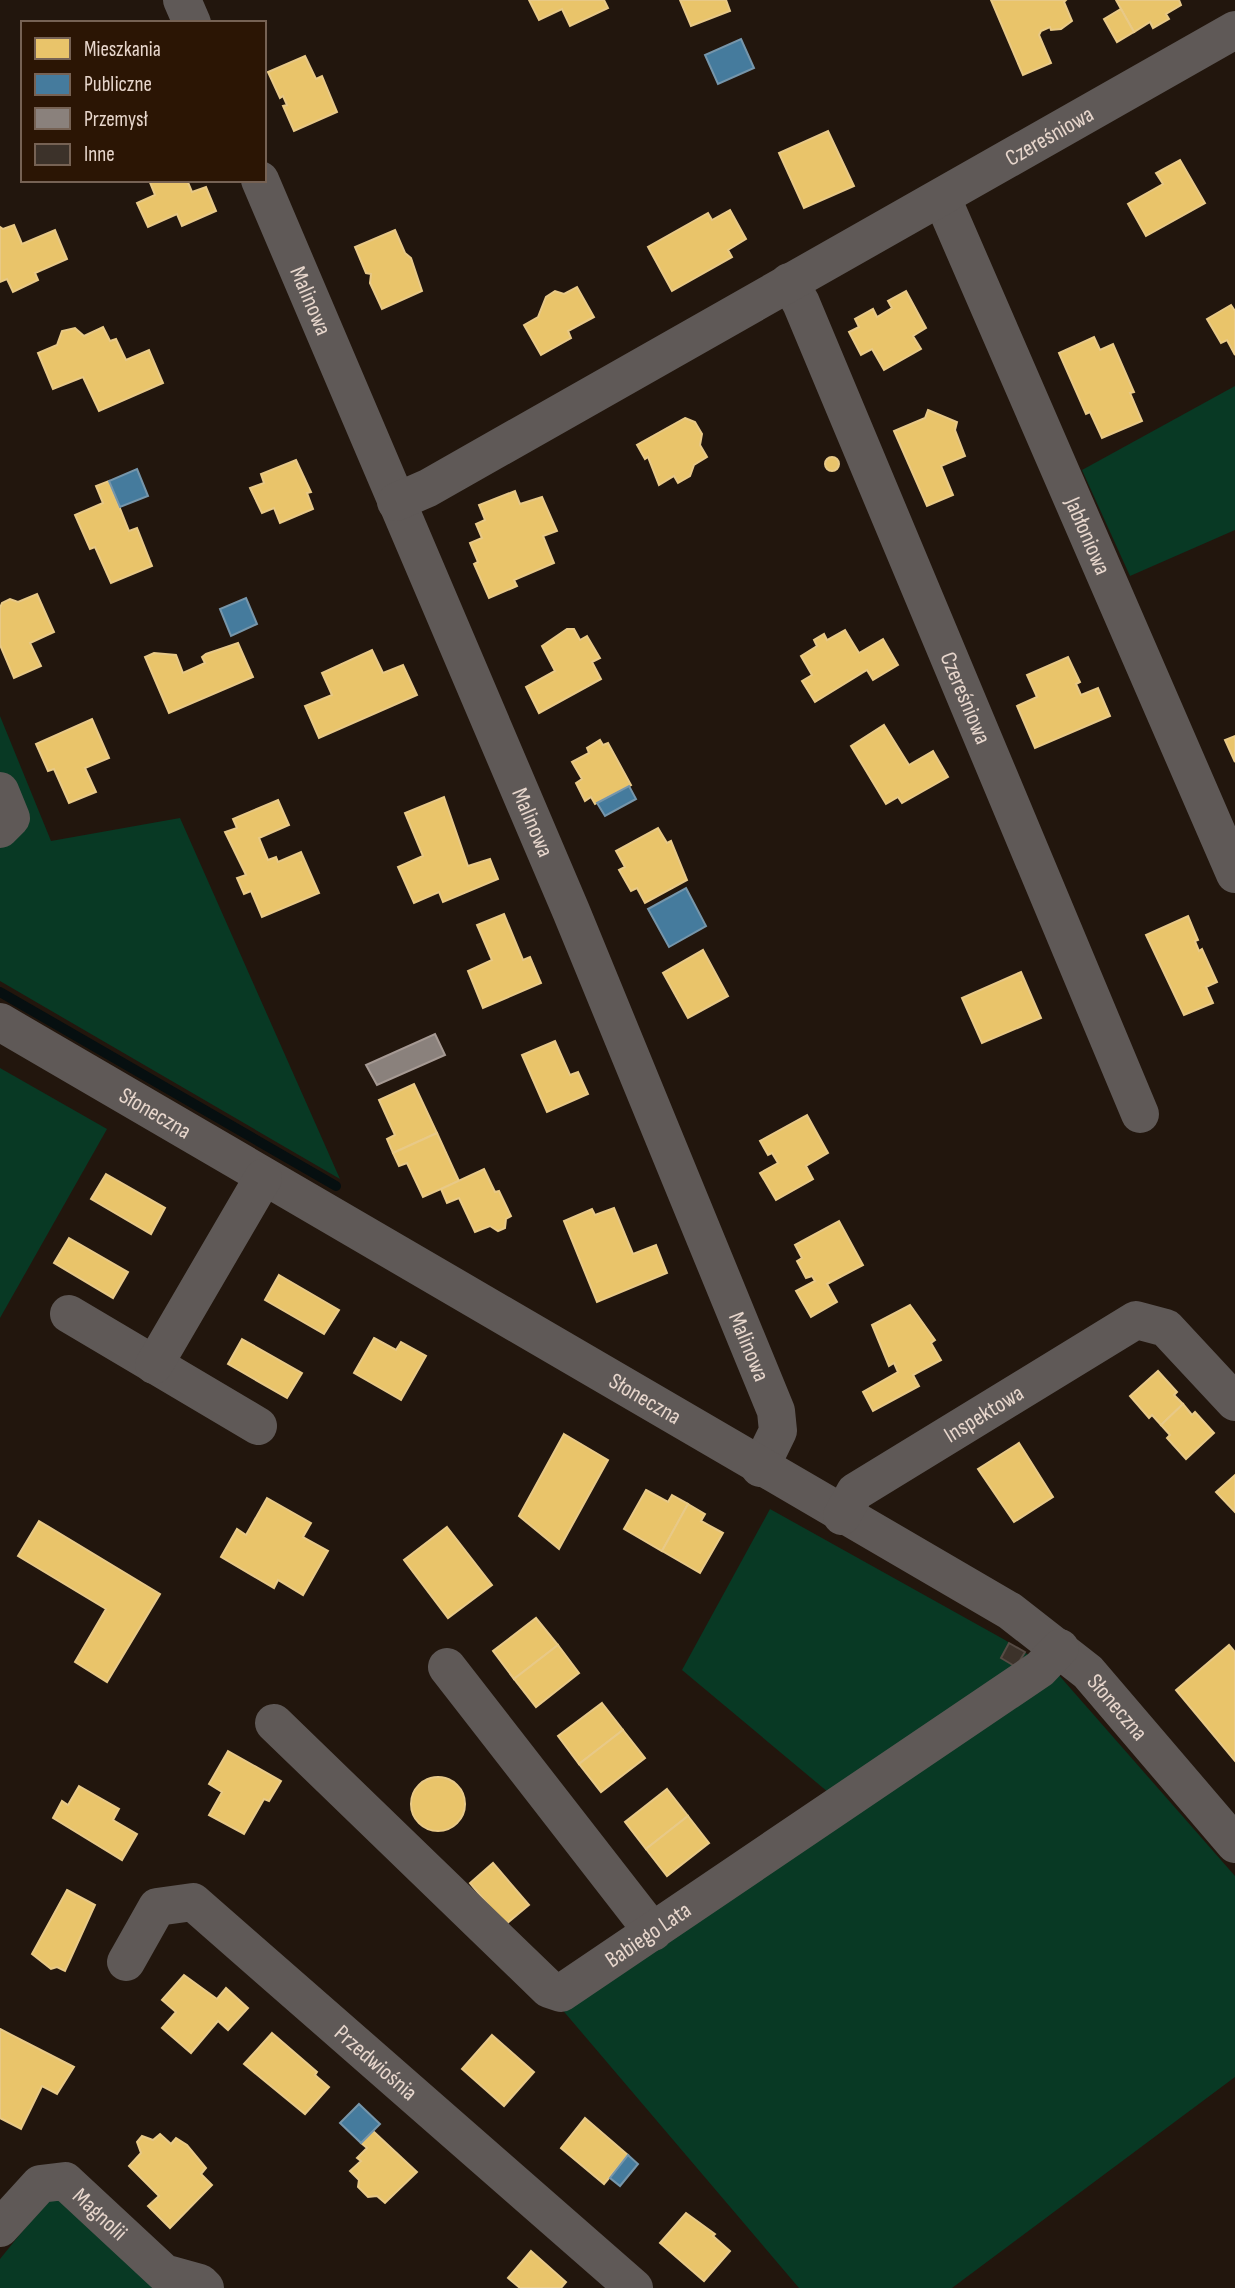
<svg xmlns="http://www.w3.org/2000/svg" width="1235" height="2288" font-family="'Sofia Sans Condensed',sans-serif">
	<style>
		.green { fill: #083924 }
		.homes { fill: #e9c46a; stroke: #e8c987; stroke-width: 2 }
		.public { fill: #457b9d; stroke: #7696ab; stroke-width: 2 }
		.industry { fill: #8a817c; stroke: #a69a94; stroke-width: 2 }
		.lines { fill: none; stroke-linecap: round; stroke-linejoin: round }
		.stream { stroke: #060f10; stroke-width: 10 }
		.building { fill: #3c322a; stroke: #564b44; stroke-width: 2 }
		.minor { stroke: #5f5957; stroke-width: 38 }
		.labels { text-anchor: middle; stroke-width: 7; stroke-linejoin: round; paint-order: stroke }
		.street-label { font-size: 23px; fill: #e7d6cc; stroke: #2b1504 }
	</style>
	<rect width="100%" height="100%" fill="#22160d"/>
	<g class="green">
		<polygon points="1235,386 1235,530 1130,576 1082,470"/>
		<polygon points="0,716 51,841 180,818 340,1179 0,981"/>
		<polygon points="0,1068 107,1129 0,1318"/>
		<polygon points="770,1509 1005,1640 1057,1673 1235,1876 1235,2077 952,2288 799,2288 560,2007 853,1813 682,1670"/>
		<polygon points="67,2200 155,2288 0,2288 0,2259 47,2201"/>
	</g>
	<g class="homes">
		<polygon points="529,0 604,0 608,8 570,26 562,9 539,20"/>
		<polygon points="680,0 726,0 730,11 691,26"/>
		<polygon points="991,0 1066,0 1064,2 1072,21 1061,29 1051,30 1050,27 1041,31 1039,35 1051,63 1023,75"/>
		<polygon points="1116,0 1179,0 1181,5 1166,14 1169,19 1153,28 1150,22 1134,32"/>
		<polygon points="1121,9 1134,32 1117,42 1104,19"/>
		<polygon points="305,56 316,79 322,76 337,112 294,131 283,106 287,105 283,96 280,98 268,72"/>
		<polygon points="828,131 854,186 804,208 779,153"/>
		<polygon points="1180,160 1205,203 1146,236 1128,204 1163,184 1156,173"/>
		<polygon points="149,180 187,180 192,192 206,187 216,211 182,226 177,214 148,227 137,203 155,195"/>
		<polygon points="730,210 746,239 728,250 732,257 672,291 648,247 708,213 712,220"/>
		<polygon points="14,225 22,244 55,230 67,259 35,273 38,280 13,292 7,279 0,282 0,227 3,229"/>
		<polygon points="395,230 405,253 411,258 422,291 382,309 370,283 371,274 366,273 355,247"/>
		<polygon points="577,287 594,317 568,331 571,338 541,355 524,325 538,317 546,297 555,291 564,294"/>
		<polygon points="906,291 926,328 913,336 921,349 884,370 872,349 861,355 849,332 859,327 855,319 873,309 877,317 892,308 888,301"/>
		<polygon points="1231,305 1235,311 1235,355 1227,340 1221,343 1207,319"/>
		<polygon points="103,327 110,341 116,339 126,360 149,350 163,383 99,411 83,377 53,389 38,353 57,345 62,331 75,328 84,336"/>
		<polygon points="1094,337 1100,350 1113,344 1134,392 1130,393 1142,421 1102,438 1090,412 1086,414 1059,353"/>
		<polygon points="928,410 957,422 955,430 965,456 941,466 953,495 927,506 894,431 925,418"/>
		<polygon points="685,418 695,422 702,434 700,445 707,457 694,465 690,476 678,483 674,476 659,485 648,457 645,459 637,445"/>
		<circle cx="832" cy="464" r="7"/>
		<polygon points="296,460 311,492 307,493 313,509 280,523 274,508 262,513 250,488 264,483 261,474"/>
		<polygon points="109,481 129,531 137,528 152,566 111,583 95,547 90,549 75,515 103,503 96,486"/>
		<polygon points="515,491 520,504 542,497 557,531 543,536 554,563 514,580 517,586 489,598 474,564 478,562 470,543 482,538 476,524 485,520 479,505"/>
		<polygon points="37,594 54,632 30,643 41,666 14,678 0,645 0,608 2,603 10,599 18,602"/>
		<polygon points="567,629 574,629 580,640 587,636 600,658 592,662 601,679 539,713 526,687 555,671 542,646"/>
		<polygon points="845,630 859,653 883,639 898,665 873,680 867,670 815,702 802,681 812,675 801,656 817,646 814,640 824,634 827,640"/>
		<polygon points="238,643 253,677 169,713 145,657 154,653 176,655 183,673 205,663 202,657 206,654"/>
		<polygon points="372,650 383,673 403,665 417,695 319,738 305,706 332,695 322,673"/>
		<polygon points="1068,657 1080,682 1076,684 1081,695 1098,688 1110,716 1035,748 1017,706 1037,697 1027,675"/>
		<polygon points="92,719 109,758 85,768 96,792 69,803 54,769 48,771 36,744"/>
		<polygon points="884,725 909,765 933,751 948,777 902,803 898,797 886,804 851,746"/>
		<polygon points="1235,736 1235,762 1225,740"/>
		<polygon points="600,740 603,745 608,743 631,785 595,804 591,797 585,801 576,783 582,779 572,762 589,753 587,748"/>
		<polygon points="444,797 468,866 490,859 498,879 443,902 439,892 414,903 398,867 423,856 405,813"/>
		<polygon points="278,800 289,825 259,838 268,860 276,857 278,862 301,852 319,893 262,917 251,891 244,894 237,878 246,875 225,832 237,828 233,819"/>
		<polygon points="658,828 667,843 671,841 687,880 645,903 637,888 631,891 619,870 625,867 616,851"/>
		<polygon points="504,914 523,960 530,957 541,983 483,1008 468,971 492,960 477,925"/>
		<polygon points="1188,916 1198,940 1195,941 1199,951 1202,949 1217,982 1206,987 1213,1003 1184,1015 1146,935"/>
		<polygon points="703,950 728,996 688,1018 663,973"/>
		<polygon points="1021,972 1041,1018 982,1043 962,998"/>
		<polygon points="555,1041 570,1075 578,1072 588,1094 547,1112 522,1055"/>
		<polygon points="414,1084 437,1133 393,1153 387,1139 395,1135 379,1100"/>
		<polygon points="807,1115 828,1153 806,1166 813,1179 776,1200 760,1173 778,1163 772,1153 768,1155 760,1141"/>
		<polygon points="437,1133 459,1181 423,1197 407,1163 399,1166 393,1153"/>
		<polygon points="484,1169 495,1192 499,1191 511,1216 506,1219 505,1228 498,1231 490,1226 475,1232 459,1198 447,1203 441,1189"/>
		<polygon points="106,1174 165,1208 151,1234 91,1199"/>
		<polygon points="614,1208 633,1254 656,1245 667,1273 597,1302 564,1221 592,1209 595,1215"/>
		<polygon points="839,1221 863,1265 827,1284 837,1302 811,1317 796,1291 815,1281 812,1276 806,1278 797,1261 802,1258 795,1245"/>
		<polygon points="69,1238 128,1272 113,1298 54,1263"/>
		<polygon points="279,1275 339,1310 324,1334 265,1300"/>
		<polygon points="910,1305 935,1340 931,1343 941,1360 913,1375 919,1386 873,1411 863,1392 898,1372 894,1363 889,1366 872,1325"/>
		<polygon points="374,1338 396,1350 401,1342 426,1356 401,1400 354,1373"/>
		<polygon points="242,1339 302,1373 287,1398 228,1364"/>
		<polygon points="1158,1371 1177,1392 1174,1395 1183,1404 1161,1425 1152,1415 1149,1418 1130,1396"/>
		<polygon points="1183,1404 1192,1415 1195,1412 1214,1433 1186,1459 1167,1438 1170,1435 1161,1425"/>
		<polygon points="564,1434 608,1460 559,1549 519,1516"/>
		<polygon points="1019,1443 1053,1497 1014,1522 978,1469"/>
		<polygon points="1235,1475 1235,1512 1216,1492"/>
		<polygon points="646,1490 668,1502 672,1495 688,1504 662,1551 624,1529"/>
		<polygon points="267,1498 311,1523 303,1537 328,1551 303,1595 278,1580 274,1588 221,1557 237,1529 246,1535"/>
		<polygon points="688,1504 705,1514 701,1521 723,1533 700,1573 662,1551"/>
		<polygon points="39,1521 160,1594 107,1682 75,1662 106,1609 18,1556"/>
		<polygon points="447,1527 492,1585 448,1618 404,1560"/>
		<polygon points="536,1618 558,1645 514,1679 493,1651"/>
		<polygon points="558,1645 579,1673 536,1707 514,1679"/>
		<polygon points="1229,1645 1235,1652 1235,1761 1176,1690"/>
		<polygon points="602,1703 623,1730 579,1764 558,1736"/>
		<polygon points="623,1730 645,1758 601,1792 579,1764"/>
		<polygon points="228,1751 281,1781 269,1801 264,1799 244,1834 209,1815 222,1792 209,1784"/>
		<circle cx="438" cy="1804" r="27"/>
		<polygon points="79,1786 119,1809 113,1820 137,1834 122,1860 53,1818 62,1801 68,1805"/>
		<polygon points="667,1789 688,1816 646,1849 625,1822"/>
		<polygon points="688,1816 709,1843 667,1876 646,1849"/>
		<polygon points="493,1863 529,1905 505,1925 470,1883"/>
		<polygon points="67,1890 95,1905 65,1971 57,1967 51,1969 32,1954"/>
		<polygon points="184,1975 217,1999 226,1988 248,2008 228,2030 218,2021 191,2053 162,2028 176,2012 162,2000"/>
		<polygon points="0,2029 74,2067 57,2094 42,2086 21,2129 0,2118"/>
		<polygon points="272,2033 317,2072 315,2075 329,2087 305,2114 244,2064"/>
		<polygon points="492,2035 534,2072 504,2106 462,2069"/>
		<polygon points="585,2118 628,2155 604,2184 561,2148"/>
		<polygon points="373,2131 417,2172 385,2203 377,2196 368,2197 358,2187 359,2180 350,2171 361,2161 357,2158 367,2148 361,2143"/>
		<polygon points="160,2134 171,2144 176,2138 187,2145 206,2168 201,2174 212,2185 170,2228 148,2206 159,2196 129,2166 141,2153 137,2142 142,2136 153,2140"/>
		<polygon points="686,2213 715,2234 713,2236 730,2251 704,2281 660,2243"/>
		<polygon points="531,2251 566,2282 561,2288 520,2288 508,2278"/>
	</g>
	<g class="public">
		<polygon points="741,39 754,68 718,84 705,55"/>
		<polygon points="137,469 148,496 120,507 109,481"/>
		<polygon points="246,598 257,624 231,636 220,609"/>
		<polygon points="629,786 636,799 605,816 597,803"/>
		<polygon points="686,888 706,926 669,947 648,909"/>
		<polygon points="359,2104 380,2124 361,2143 340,2123"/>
		<polygon points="628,2155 638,2164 620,2186 610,2178"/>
	</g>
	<polygon class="industry" points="435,1034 445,1055 377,1085 366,1065"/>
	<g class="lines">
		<polyline class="stream" points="0,992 336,1186"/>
	</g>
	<polygon class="building" points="1009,1643 1025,1652 1016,1667 1001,1658"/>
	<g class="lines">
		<g class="minor">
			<polyline points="182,0 192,23"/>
			<path id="s1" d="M 260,180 L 571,911 L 776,1411 L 778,1431 L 760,1468"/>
			<path id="s2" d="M 942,198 L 1235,874"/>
			<path id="s3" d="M 789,282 L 801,303 L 1140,1114"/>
			<path id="s4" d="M 396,502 L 428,488 L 1235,30"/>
			<polyline points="0,791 11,818 0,829"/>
			<path id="s5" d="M 0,1022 L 1010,1611 L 1088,1672 L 1235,1844"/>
			<polyline points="69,1314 258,1426"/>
			<polyline points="154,1365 263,1178"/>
			<path id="s6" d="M 842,1516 L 855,1492 L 1136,1320 L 1166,1328 L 1235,1402"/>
			<polyline points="447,1667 653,1932"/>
			<path id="s7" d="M 274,1723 L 549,1989 L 561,1993 L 1040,1669 L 1060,1648"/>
			<path id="s8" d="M 126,1962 L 157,1907 L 193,1902 L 634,2288"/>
			<path id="s9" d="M 0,2228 L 40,2184 L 65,2181 L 164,2273 L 200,2283 L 205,2288"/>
		</g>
	</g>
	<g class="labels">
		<g class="street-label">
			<text dy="8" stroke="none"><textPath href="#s4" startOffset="749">Czereśniowa</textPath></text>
			<text dy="8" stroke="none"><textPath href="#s1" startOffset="131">Malinowa</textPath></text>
			<text dy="8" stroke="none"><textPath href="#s2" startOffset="368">Jabłoniowa</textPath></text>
			<text dy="8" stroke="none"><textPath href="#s3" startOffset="452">Czereśniowa</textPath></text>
			<text dy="8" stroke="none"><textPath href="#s1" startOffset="698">Malinowa</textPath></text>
			<text dy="8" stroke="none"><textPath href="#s5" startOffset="180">Słoneczna</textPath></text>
			<text dy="8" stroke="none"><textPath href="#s1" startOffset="1265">Malinowa</textPath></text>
			<text dy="8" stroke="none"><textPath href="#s5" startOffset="747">Słoneczna</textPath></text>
			<text dy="8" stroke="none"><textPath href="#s6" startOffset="178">Inspektowa</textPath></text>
			<text dy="8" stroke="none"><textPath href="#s5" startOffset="1314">Słoneczna</textPath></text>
			<text dy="8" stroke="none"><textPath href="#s7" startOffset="500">Babiego Lata</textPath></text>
			<text dy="8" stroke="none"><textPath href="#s8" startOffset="343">Przedwiośnia</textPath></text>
			<text dy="8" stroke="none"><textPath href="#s9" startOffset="133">Magnolii</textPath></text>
		</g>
	</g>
	<rect x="21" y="21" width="245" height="161" fill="#2b1504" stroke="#766254" stroke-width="2"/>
	<rect x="35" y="38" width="35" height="21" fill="#e9c46a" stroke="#766254" stroke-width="2"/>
	<text x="84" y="56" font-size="21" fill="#e7d6cc">Mieszkania</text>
	<rect x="35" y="74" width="35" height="21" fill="#457b9d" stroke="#766254" stroke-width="2"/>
	<text x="84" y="91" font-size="21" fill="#e7d6cc">Publiczne</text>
	<rect x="35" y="108" width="35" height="21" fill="#8a817c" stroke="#766254" stroke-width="2"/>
	<text x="84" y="126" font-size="21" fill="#e7d6cc">Przemysł</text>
	<rect x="35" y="144" width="35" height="21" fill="#3c322a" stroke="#766254" stroke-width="2"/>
	<text x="84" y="161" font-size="21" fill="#e7d6cc">Inne</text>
</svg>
